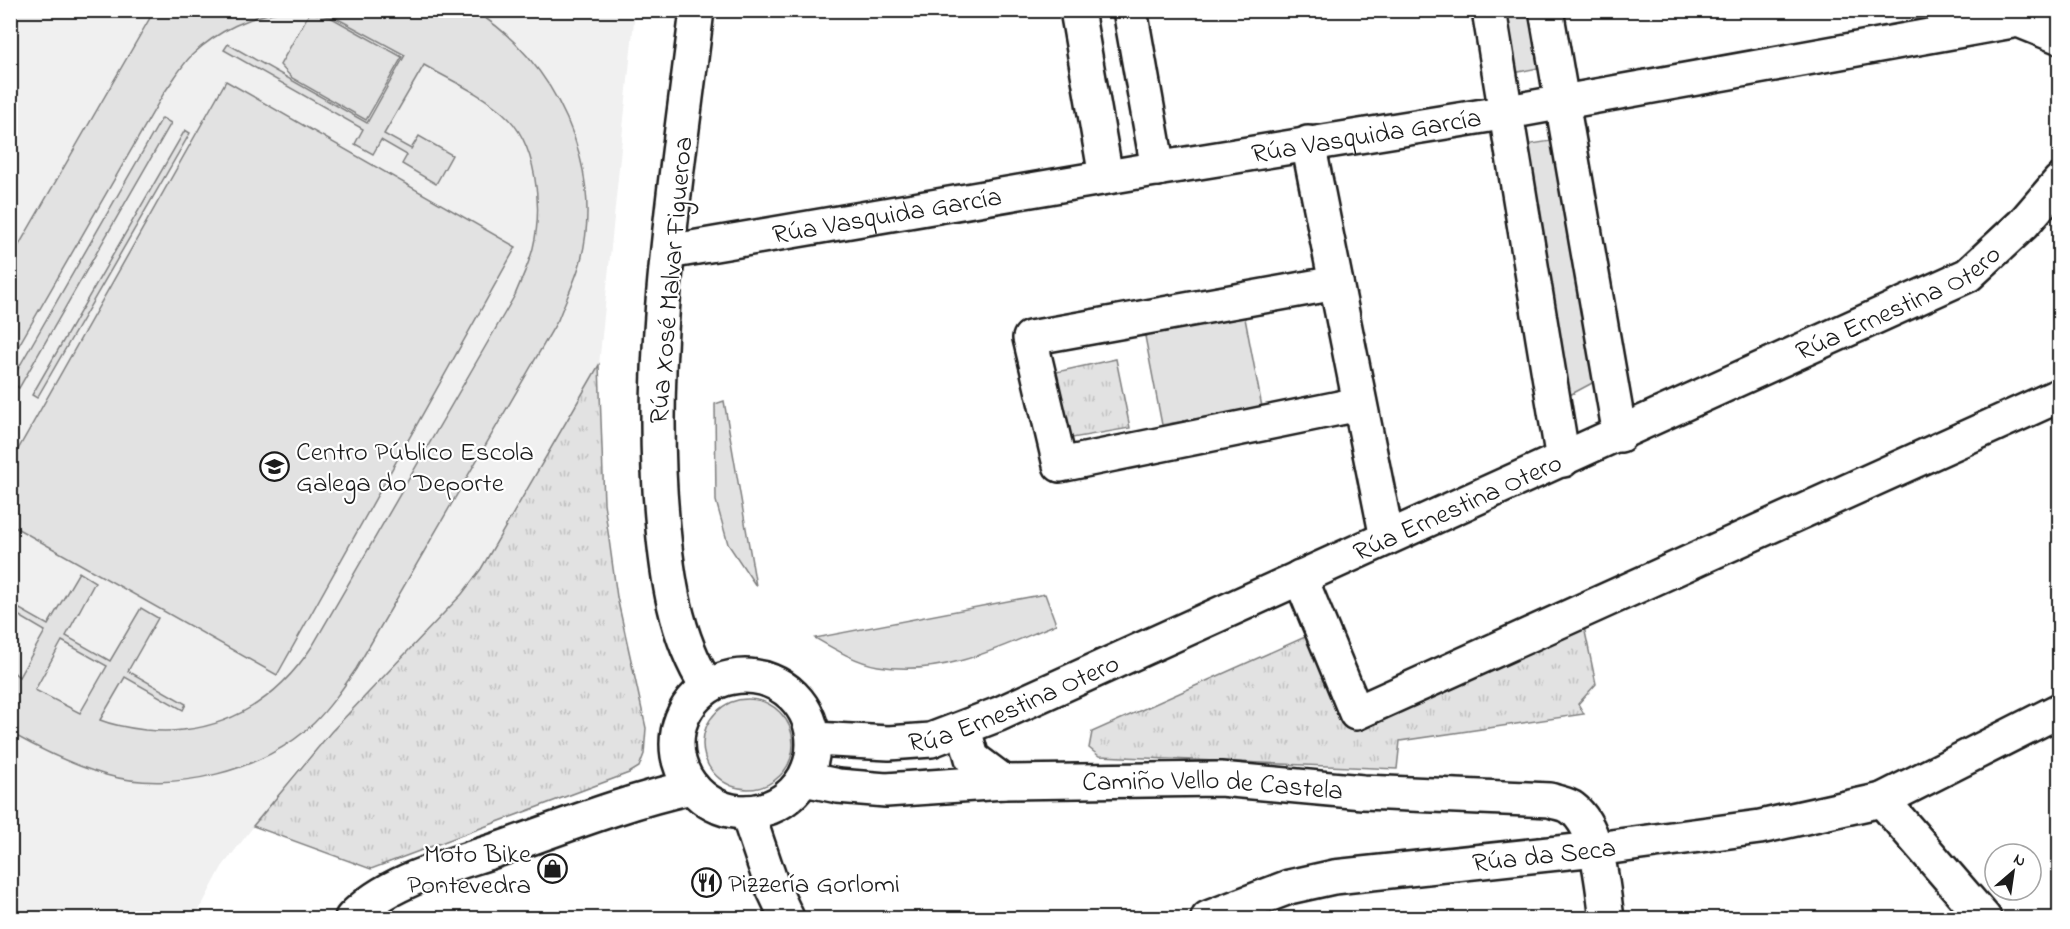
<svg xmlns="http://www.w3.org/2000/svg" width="2070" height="929" font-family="'Indie Flower',sans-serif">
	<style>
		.built { fill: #f0f0f0 }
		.green { fill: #e2e2e2; stroke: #7f7f7f; stroke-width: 1.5; fill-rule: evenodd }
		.park { fill: url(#park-tufts); stroke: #7f7f7f; stroke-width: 1.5 }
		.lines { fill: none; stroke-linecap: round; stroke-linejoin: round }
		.minor-casing { stroke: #1c1c1c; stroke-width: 38 }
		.major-casing { stroke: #1c1c1c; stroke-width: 38 }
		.minor { stroke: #fff; stroke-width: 33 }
		.major { stroke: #fff; stroke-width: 33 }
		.labels { text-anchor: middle; stroke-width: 4.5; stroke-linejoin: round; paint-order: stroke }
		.street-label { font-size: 27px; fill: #1c1c1c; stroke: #fff }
		.poi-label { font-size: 27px; fill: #1c1c1c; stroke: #fff; text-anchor: start }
	</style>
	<defs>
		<pattern id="park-tufts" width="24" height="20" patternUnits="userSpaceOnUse" patternTransform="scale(1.5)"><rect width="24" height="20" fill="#e2e2e2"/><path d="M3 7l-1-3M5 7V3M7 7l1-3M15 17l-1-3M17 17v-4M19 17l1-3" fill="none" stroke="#c1c1c1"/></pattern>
	</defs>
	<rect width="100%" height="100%" fill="#fff"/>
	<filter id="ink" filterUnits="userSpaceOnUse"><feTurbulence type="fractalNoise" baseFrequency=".0167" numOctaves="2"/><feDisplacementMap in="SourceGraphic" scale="12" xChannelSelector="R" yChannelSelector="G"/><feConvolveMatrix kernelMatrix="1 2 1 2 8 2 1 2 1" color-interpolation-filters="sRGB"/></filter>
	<g filter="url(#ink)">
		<polygon class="built" points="10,11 635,11 599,365 482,569 462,594 299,768 222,867 195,918 11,918"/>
		<g class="green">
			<path d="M 473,10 C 555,59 605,167 581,260 C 576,280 565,301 558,320 L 356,669 C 343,688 330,707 314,723 C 265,771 172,794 106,775 C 72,765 41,750 11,733 L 11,670 L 19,677 L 45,631 L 11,611 L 11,604 L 48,625 L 79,572 L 95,582 L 66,636 L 110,661 L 141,608 L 158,618 L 128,671 L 186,704 L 183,710 L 125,677 L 100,720 C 115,726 129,728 145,730 C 217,737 274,705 313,645 L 515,295 C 521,280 529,264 533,248 C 543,206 537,142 503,113 C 480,93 450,80 424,65 L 384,134 L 411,149 L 419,136 L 452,155 L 436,184 L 402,164 L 407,155 L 381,140 L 373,154 L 355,144 L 363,129 L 224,50 L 228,44 L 367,123 L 405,55 L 323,11 ZM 62,641 L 107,666 L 80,713 L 35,690 Z"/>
			<path d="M 154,11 L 285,11 C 251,15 217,31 192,55 C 181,66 173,81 164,93 L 11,359 L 11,259 Z"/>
			<polygon points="1498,11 1533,11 1543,67 1509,74"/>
			<polygon points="310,12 330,17 402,57 366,120 292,78 280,65"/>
			<polygon points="226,81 516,247 277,675 11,525 11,462"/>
			<polygon points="162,118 171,123 19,388 11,381"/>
			<polygon points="185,130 190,133 37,398 32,395"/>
			<polygon points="1557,140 1596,381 1566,397 1525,145"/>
			<polygon points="1244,313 1262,407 1162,425 1144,331"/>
			<polygon points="724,401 756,586 728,544 716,501 715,404"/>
			<path d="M 1045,594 L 1056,624 C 999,648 942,677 878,666 C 856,662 834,649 815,638 Z"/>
			<circle cx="748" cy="744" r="45"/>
		</g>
		<g class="park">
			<polygon points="1116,359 1130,428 1061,440 1052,373"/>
			<polygon points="599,365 604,503 617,597 646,728 644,754 639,767 629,773 371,869 253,826 331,732 462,594 481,569"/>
			<polygon points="1583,622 1596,684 1578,704 1584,714 1400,741 1397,769 1099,756 1089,748 1092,732 1305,637 1313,637 1353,725"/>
		</g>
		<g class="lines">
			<defs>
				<g id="minor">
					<polyline points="1077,10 1106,177"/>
					<polyline points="1130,10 1158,169"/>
					<polyline points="1489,10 1563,460"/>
					<polyline points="1546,10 1620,435"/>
					<polyline points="1308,143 1387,538"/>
					<path id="s1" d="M 668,252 L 1137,172 L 1508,112 L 2018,20 L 2060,37"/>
					<polyline points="1336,283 1030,338 1060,465 1359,404"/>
					<polyline points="1300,577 1356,713 2060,395"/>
					<polyline points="964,729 972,758 1004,782"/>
					<path id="s2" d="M 814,739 L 889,743 L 931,740 L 999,714 L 1968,275 L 2023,224 L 2060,181"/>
					<path id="s3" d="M 804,779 L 838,786 L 886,790 L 1004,782 L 1220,779 L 1363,792 L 1550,800 C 1557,803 1567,804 1572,808 C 1600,829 1602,887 1607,918"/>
					<polyline points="1882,800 1984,918"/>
					<path d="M 352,918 C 390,878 454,865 505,847 C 567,825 628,801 692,787"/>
					<path id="s4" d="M 1208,918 L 1289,887 L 1334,877 L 1596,849 L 1760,827 L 1882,800 L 2060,710"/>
				</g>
				<g id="major">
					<path d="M 697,10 C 677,178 647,348 662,517 C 667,576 675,636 707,686"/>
					<circle cx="745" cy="744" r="68"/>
					<polyline points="747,812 772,886 787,918"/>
				</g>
			</defs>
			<use href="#minor" class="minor-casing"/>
			<use href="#major" class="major-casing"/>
			<use href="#minor" class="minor"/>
			<use href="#major" class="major"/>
		</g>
	</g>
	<defs>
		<symbol id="school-ring" viewBox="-11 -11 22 22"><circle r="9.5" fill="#fff" stroke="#1c1c1c" stroke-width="1.5"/><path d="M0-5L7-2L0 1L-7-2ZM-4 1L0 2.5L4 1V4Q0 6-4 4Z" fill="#1c1c1c"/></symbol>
		<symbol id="shop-ring" viewBox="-11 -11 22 22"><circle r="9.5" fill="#fff" stroke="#1c1c1c" stroke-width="1.5"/><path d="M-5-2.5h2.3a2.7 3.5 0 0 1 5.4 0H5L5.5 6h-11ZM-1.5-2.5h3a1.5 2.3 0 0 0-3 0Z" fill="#1c1c1c"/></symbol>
		<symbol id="restaurant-ring" viewBox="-11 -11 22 22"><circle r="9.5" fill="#fff" stroke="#1c1c1c" stroke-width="1.5"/><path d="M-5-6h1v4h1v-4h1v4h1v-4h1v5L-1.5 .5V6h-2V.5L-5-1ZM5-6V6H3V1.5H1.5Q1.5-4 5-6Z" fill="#1c1c1c"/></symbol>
	</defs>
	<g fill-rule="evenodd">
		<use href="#school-ring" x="258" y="450" width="33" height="33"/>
		<use href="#shop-ring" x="536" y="852" width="33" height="33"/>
		<use href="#restaurant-ring" x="690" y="866" width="33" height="33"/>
	</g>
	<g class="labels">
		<g class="street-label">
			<text dy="9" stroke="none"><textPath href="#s1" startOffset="708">Rúa Vasquida García</textPath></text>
			<text dy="9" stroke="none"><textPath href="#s1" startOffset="222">Rúa Vasquida García</textPath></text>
			<text transform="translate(670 280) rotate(-85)" y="9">Rúa Xosé Malvar Figueroa</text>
			<text dy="9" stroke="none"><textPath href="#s2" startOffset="1179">Rúa Ernestina Otero</textPath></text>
			<text dy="9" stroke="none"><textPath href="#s2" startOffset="693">Rúa Ernestina Otero</textPath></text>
			<text dy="9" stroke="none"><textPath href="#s2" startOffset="207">Rúa Ernestina Otero</textPath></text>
			<text dy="9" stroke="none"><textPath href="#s3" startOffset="410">Camiño Vello de Castela</textPath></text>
			<text dy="9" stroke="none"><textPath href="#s4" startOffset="344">Rúa da Seca</textPath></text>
		</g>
		<g class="poi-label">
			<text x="296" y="460">Centro Público Escola<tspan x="296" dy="31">Galega do Deporte</tspan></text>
			<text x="531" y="862" text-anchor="end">Moto Bike<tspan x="531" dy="31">Pontevedra</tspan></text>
			<text x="728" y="892">Pizzería Gorlomi</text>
		</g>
	</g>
	<rect width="2070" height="929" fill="none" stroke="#fff" stroke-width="36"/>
	<rect x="18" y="18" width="2034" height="893" fill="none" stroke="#1c1c1c" stroke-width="2" filter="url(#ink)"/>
	<g transform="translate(2013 872) rotate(29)"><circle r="28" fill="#ffffff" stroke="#a4a4a4" stroke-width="1.5"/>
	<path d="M0-4.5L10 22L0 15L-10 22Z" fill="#1c1c1c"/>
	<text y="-9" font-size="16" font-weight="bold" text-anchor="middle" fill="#1c1c1c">N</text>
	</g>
</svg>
